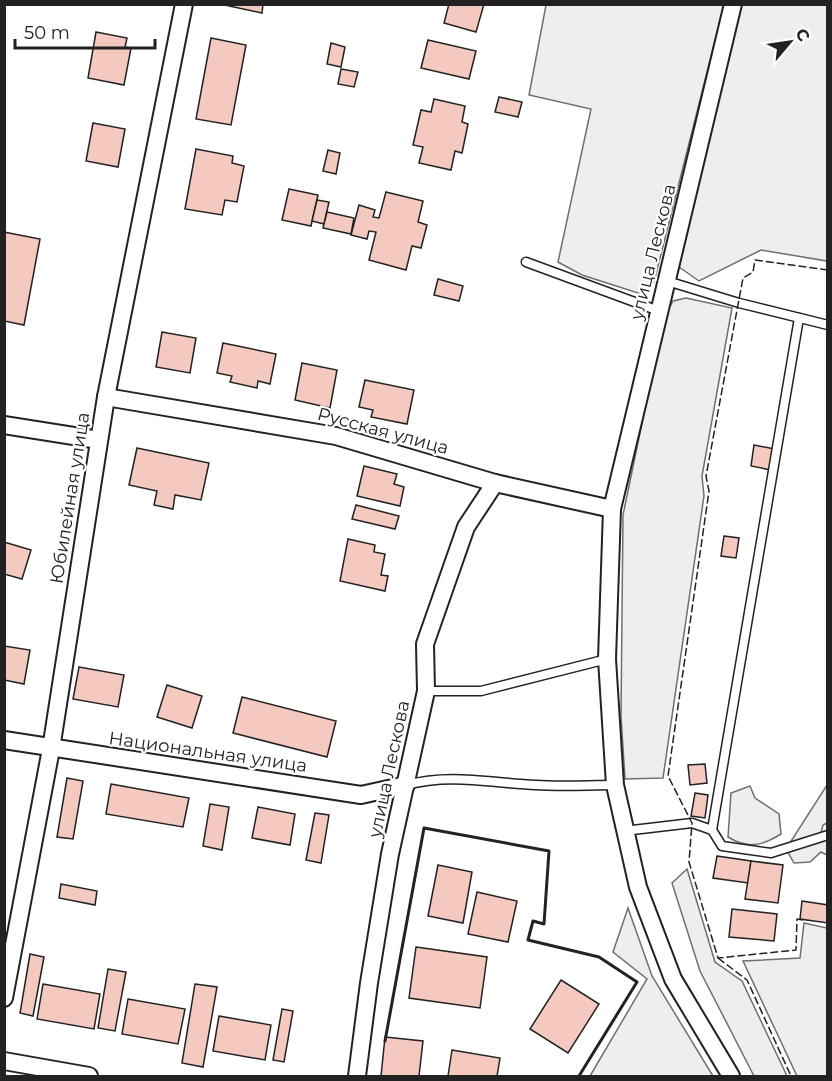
<svg xmlns="http://www.w3.org/2000/svg" width="832" height="1081" font-family="Montserrat,sans-serif">
	<style>
		.green { fill: #eee; stroke: #6f6f6f; stroke-width: 1.5 }
		.building { fill: #f3c9c0; stroke: #222; stroke-width: 1.5 }
		.lines { fill: none; stroke-linecap: round; stroke-linejoin: round }
		.lane-casing { stroke: #222; stroke-width: 11 }
		.street-casing { stroke: #222; stroke-width: 20 }
		.lane { stroke: #fff; stroke-width: 8 }
		.street { stroke: #fff; stroke-width: 16 }
		.fence { stroke: #222; stroke-width: 1.5; stroke-dasharray: 8 3; stroke-linecap: butt }
		.wall { stroke: #222; stroke-width: 3 }
		.labels { text-anchor: middle; stroke-width: 4.5; stroke-linejoin: round; paint-order: stroke }
		.street-label { font-size: 18px; fill: #222; stroke: #fff }
	</style>
	<rect width="100%" height="100%" fill="#fff"/>
	<g class="green">
		<polygon points="546,5 724,5 654,282 641,294 582,275 558,262 591,109 529,95"/>
		<polygon points="740,5 827,5 827,261 761,250 699,281 679,267"/>
		<polygon points="686,298 732,308 702,476 704,496 663,778 625,779 621,716 623,515 664,317 673,301"/>
		<polygon points="827,785 827,823 823,825 820,837 827,839 827,855 821,852 810,862 794,863 786,849"/>
		<path d="M 750,786 L 755,798 L 779,814 L 781,834 C 762,846 747,849 728,837 L 731,793 Z"/>
		<polygon points="687,869 715,962 742,981 787,1076 754,1076 700,971 672,883"/>
		<polygon points="628,908 652,976 713,1076 590,1076 647,979 613,952"/>
		<polygon points="804,923 827,928 827,1076 797,1076 743,961 800,958"/>
	</g>
	<g class="building">
		<polygon points="220,4 263,4 262,13"/>
		<polygon points="449,4 484,4 476,32 444,23"/>
		<polygon points="96,32 127,38 125,47 131,48 124,85 88,78"/>
		<polygon points="211,38 246,45 231,125 196,119"/>
		<polygon points="428,40 476,51 469,79 421,68"/>
		<polygon points="331,43 345,47 341,67 327,64"/>
		<polygon points="341,69 358,72 354,87 338,84"/>
		<polygon points="499,97 522,102 518,117 495,112"/>
		<polygon points="434,99 465,106 462,122 468,124 462,153 455,151 451,170 419,163 423,147 413,145 421,110 431,112"/>
		<polygon points="93,123 125,129 118,167 86,161"/>
		<polygon points="196,149 233,156 232,163 244,166 237,202 225,200 222,215 185,209"/>
		<polygon points="328,150 340,153 336,174 323,171"/>
		<polygon points="289,189 318,195 311,226 282,220"/>
		<polygon points="386,192 423,201 418,222 427,225 421,248 412,246 406,270 369,260 376,232 369,231 367,239 351,235 359,205 375,210 373,217 379,218"/>
		<polygon points="317,200 329,202 324,224 312,221"/>
		<polygon points="327,212 354,218 351,234 323,228"/>
		<polygon points="4,232 40,239 24,325 4,321"/>
		<polygon points="438,279 463,286 459,301 434,295"/>
		<polygon points="162,332 196,338 190,373 156,367"/>
		<polygon points="223,343 276,354 270,384 258,381 257,388 230,382 232,376 217,373"/>
		<polygon points="302,363 337,370 330,408 295,400"/>
		<polygon points="365,380 414,390 407,424 371,417 373,410 359,407"/>
		<polygon points="754,445 775,449 771,470 751,466"/>
		<polygon points="137,448 209,463 201,500 175,495 173,509 154,505 157,491 129,485"/>
		<polygon points="364,466 397,474 394,484 404,487 400,506 357,496"/>
		<polygon points="356,505 399,516 395,529 352,519"/>
		<polygon points="724,536 739,538 736,558 721,556"/>
		<polygon points="348,539 375,545 374,552 385,554 381,575 388,576 385,591 340,581"/>
		<polygon points="4,542 31,550 22,579 4,574"/>
		<polygon points="4,646 30,650 24,684 4,680"/>
		<polygon points="79,667 124,675 118,707 73,699"/>
		<polygon points="167,685 202,696 192,728 157,717"/>
		<polygon points="242,697 336,721 327,757 233,733"/>
		<polygon points="705,764 707,783 690,785 688,765"/>
		<polygon points="67,778 83,781 73,839 57,837"/>
		<polygon points="111,784 189,798 183,827 106,814"/>
		<polygon points="695,793 708,795 705,818 691,816"/>
		<polygon points="210,804 229,807 222,850 203,846"/>
		<polygon points="258,807 295,814 290,845 252,838"/>
		<polygon points="315,813 329,815 321,863 306,860"/>
		<polygon points="717,856 751,861 748,883 713,878"/>
		<polygon points="751,861 783,865 778,903 745,899"/>
		<polygon points="438,865 472,872 463,923 428,916"/>
		<polygon points="61,884 97,891 95,905 59,898"/>
		<polygon points="477,892 517,901 508,942 468,934"/>
		<polygon points="802,901 828,905 828,923 800,919"/>
		<polygon points="732,909 777,914 774,941 729,937"/>
		<polygon points="416,947 487,957 480,1008 409,998"/>
		<polygon points="30,954 44,957 33,1016 20,1013"/>
		<polygon points="108,969 126,972 115,1031 98,1028"/>
		<polygon points="561,980 599,1004 568,1053 530,1029"/>
		<polygon points="43,984 100,994 94,1029 37,1019"/>
		<polygon points="195,984 217,987 203,1067 182,1063"/>
		<polygon points="128,999 185,1009 178,1044 122,1034"/>
		<polygon points="282,1009 293,1011 284,1062 273,1060"/>
		<polygon points="219,1016 271,1025 265,1060 213,1051"/>
		<polygon points="385,1037 423,1041 419,1076 381,1076"/>
		<polygon points="452,1050 500,1058 497,1076 448,1076"/>
	</g>
	<g class="lines">
		<defs>
			<g id="lane">
				<polyline points="526,262 659,311"/>
				<polyline points="667,281 739,303 828,325"/>
				<polyline points="426,691 481,691 607,659"/>
				<path d="M 406,785 C 450,773 491,783 536,785 C 562,787 589,785 615,785"/>
				<polyline points="712,830 799,318"/>
				<polyline points="624,831 692,823 712,830 722,846 771,853 828,835"/>
			</g>
			<g id="street">
				<polyline points="106,397 336,436 495,483 612,509"/>
				<polyline points="4,425 99,440"/>
				<polyline points="4,740 361,795 406,785"/>
				<polyline points="4,998 51,749 106,397 184,4"/>
				<polyline points="4,1061 89,1076"/>
				<polyline points="357,1076 369,983 390,854 426,691 425,644 466,527 495,483"/>
				<polyline points="731,1076 673,979 638,887 615,785 607,659 612,509 733,4"/>
			</g>
		</defs>
		<use href="#lane" class="lane-casing"/>
		<use href="#street" class="street-casing"/>
		<use href="#lane" class="lane"/>
		<use href="#street" class="street"/>
		<g class="fence">
			<polyline points="803,920 797,919 796,950 718,958 689,862 692,823 668,776 709,491 706,476 743,278 753,272 755,260 828,270"/>
			<polyline points="718,958 747,980 791,1076"/>
		</g>
		<polyline class="wall" points="385,1041 424,828 549,851 544,924 533,921 528,940 599,957 637,982 579,1076"/>
	</g>
	<g class="labels">
		<g class="street-label">
			<text transform="translate(653 252) rotate(-76)" y="6">улица Лескова</text>
			<text transform="translate(383 431) rotate(15)" y="6">Русская улица</text>
			<text transform="translate(70 498) rotate(-81)" y="6">Юбилейная улица</text>
			<text transform="translate(208 752) rotate(8)" y="6">Национальная улица</text>
			<text transform="translate(389 769) rotate(-78)" y="6">улица Лескова</text>
		</g>
	</g>
	<rect width="832" height="1081" fill="none" stroke="#222222" stroke-width="12"/>
	<g transform="translate(790 42) rotate(61)" stroke="#ffffff" stroke-width="4.5" paint-order="stroke">
	<path d="M0-4.5L10 22L0 15L-10 22Z" fill="#222222"/>
	<text y="-9" font-size="16" font-weight="bold" text-anchor="middle" fill="#222222">С</text>
	</g>
	<path d="M15 39v9h140v-9" fill="none" stroke="#222222" stroke-width="3"/>
	<text x="24" y="39" font-size="18" fill="#222222" stroke="#ffffff" stroke-width="4.5" paint-order="stroke">50 m</text>
</svg>
